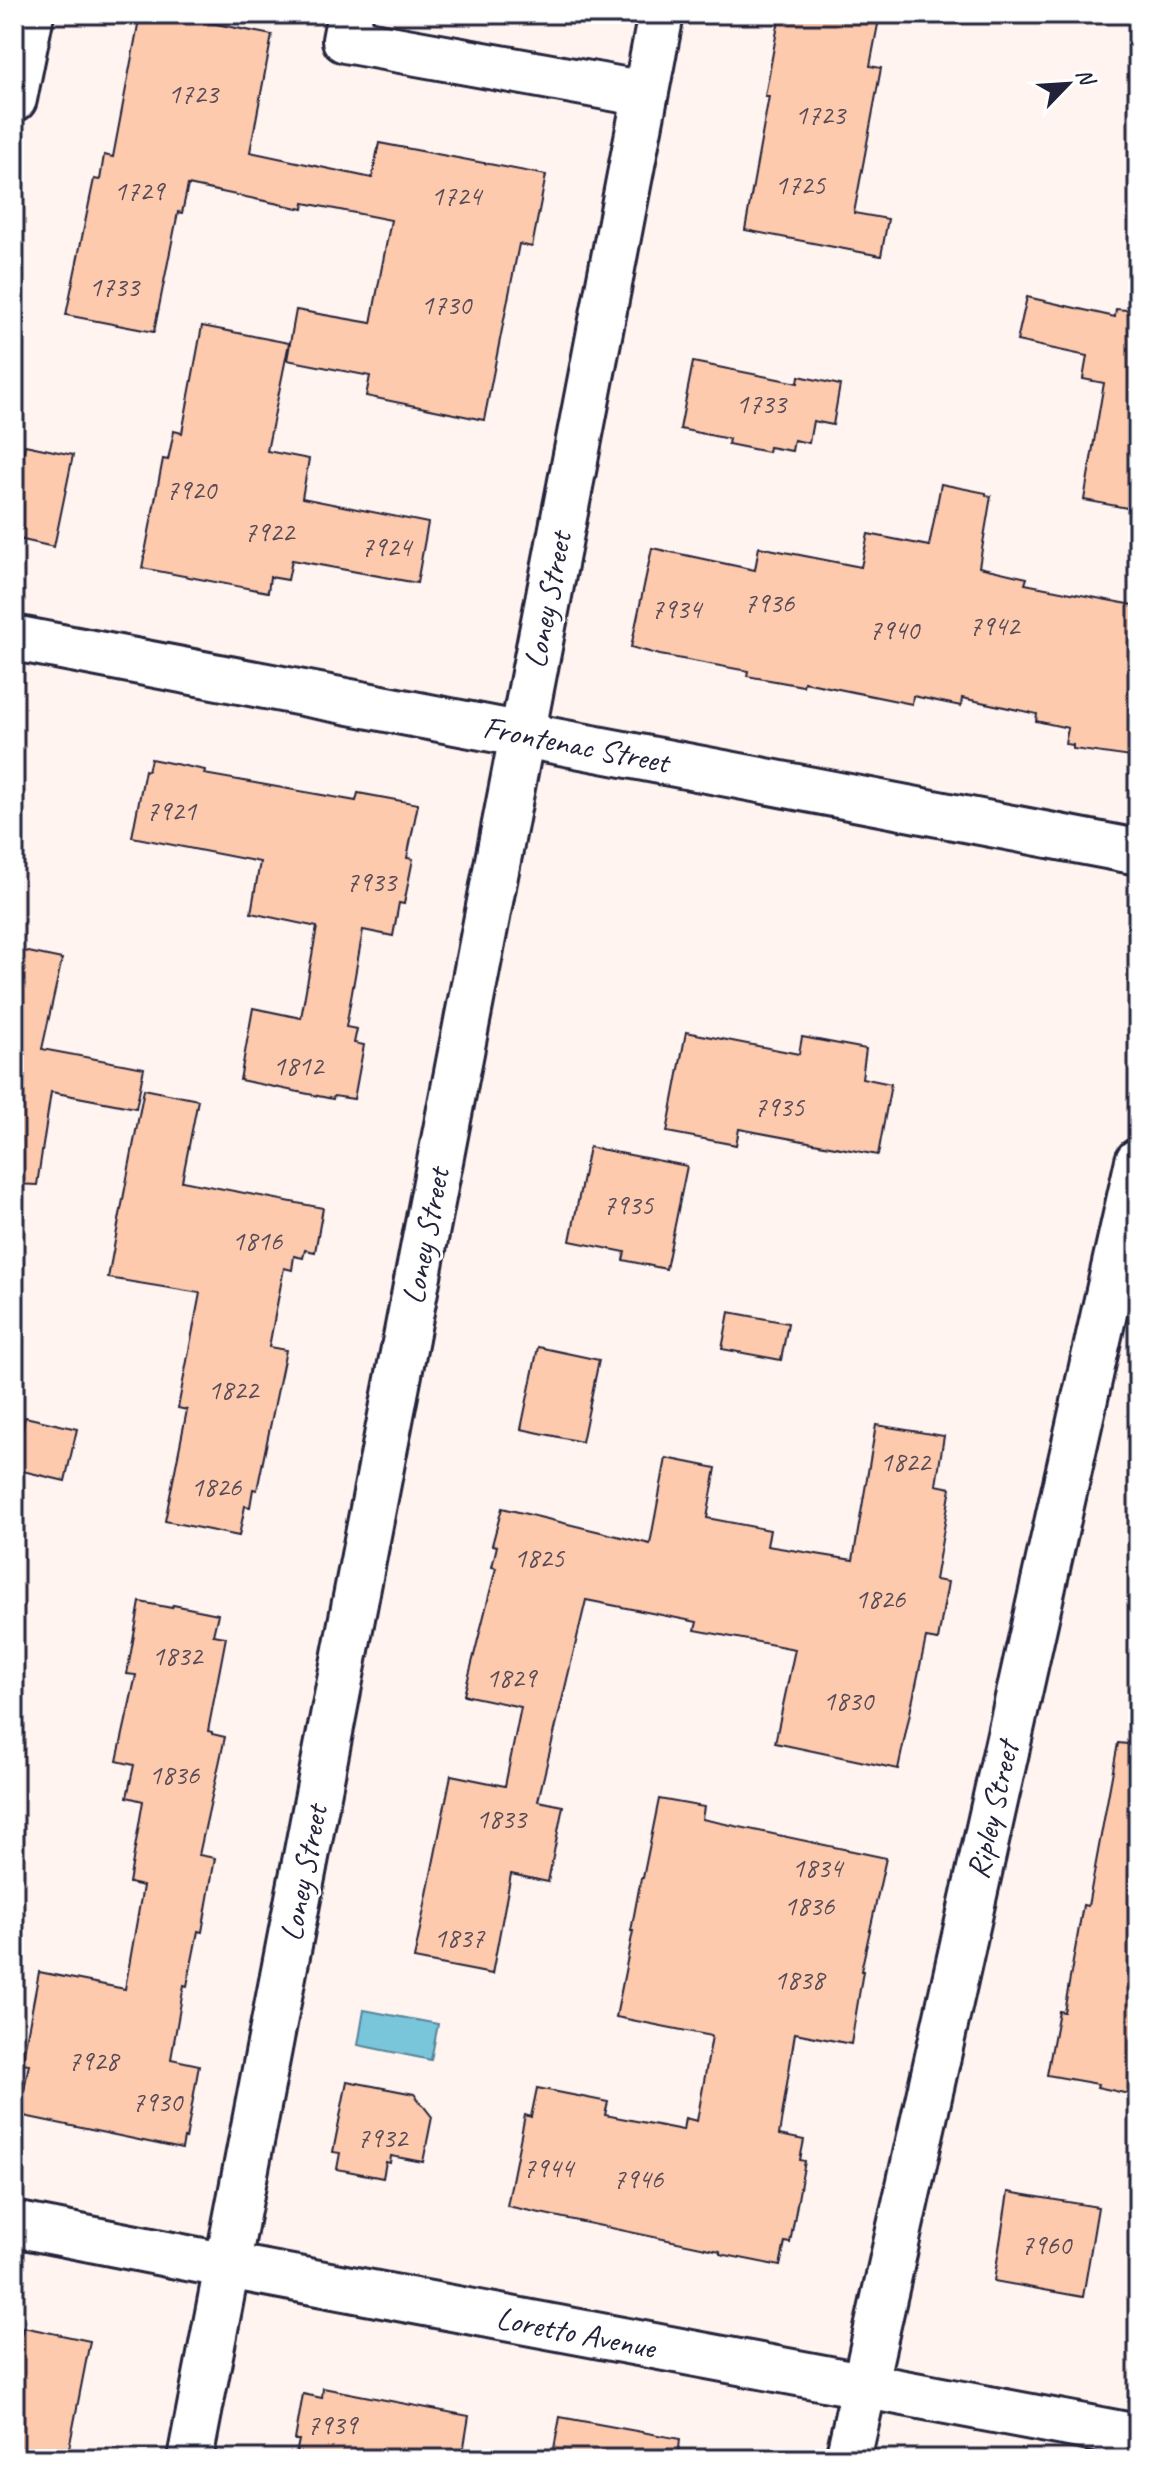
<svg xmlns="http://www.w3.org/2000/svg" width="1152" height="2473" font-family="Caveat,sans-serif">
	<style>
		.water { fill: #79c5d9; stroke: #56849a; stroke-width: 2 }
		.building { fill: #fdcaae; stroke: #22223b; stroke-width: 2 }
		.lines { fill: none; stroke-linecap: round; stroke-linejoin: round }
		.minor-casing { stroke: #22223b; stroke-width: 50 }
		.minor { stroke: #fff; stroke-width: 44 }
		.labels { text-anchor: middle; stroke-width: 6; stroke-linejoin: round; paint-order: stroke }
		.number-label { font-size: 28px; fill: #594c58 }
		.street-label { font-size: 32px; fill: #22223b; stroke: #fff }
	</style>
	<rect width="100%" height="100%" fill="#fff4ef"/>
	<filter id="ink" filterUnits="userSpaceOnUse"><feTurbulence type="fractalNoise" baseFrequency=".0125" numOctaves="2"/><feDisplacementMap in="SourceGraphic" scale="16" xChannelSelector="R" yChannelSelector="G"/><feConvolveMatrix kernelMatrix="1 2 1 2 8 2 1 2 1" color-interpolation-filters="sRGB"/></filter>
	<g filter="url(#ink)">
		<polygon class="water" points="364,2010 438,2024 431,2060 358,2045"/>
		<g class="building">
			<polygon points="140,14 165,14 272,35 250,152 372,178 379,143 546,175 532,247 519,244 484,420 366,396 370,376 287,360 296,310 371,323 391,220 304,203 303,209 188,185 182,213 178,212 154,332 66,315 94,179 100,180 104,155 113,157"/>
			<polygon points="780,14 880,14 870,66 881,68 854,213 888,219 881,256 745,230 769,96 765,96"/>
			<polygon points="1027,297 1115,317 1116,309 1138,311 1138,510 1084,500 1104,383 1083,379 1087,356 1017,341"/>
			<polygon points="202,326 289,343 267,451 309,459 302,498 428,523 417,583 292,560 288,580 270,577 268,592 142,568 163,459 168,460 174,431 182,433"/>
			<polygon points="693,362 798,383 799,376 840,385 833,425 813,421 809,443 794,440 792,451 769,447 768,452 728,444 729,439 680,429"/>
			<polygon points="25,445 73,455 54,547 14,538 14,500"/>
			<polygon points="941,484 986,493 986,495 991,496 979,567 1027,578 1025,584 1138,606 1138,721 1131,757 1073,749 1073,745 1065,744 1068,728 1036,721 1037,714 962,698 961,706 913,696 912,704 804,682 803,686 747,676 748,671 660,655 631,647 652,548 755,570 759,547 861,567 868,534 929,546"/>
			<polygon points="151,759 205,770 204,774 356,801 358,793 418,804 407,858 413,859 404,904 399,903 393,936 363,930 346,1027 357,1029 354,1043 364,1045 354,1099 334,1096 333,1099 240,1080 253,1008 301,1018 317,927 251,913 260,862 132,837 145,770 148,771"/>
			<polygon points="14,949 62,959 42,1049 144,1068 136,1108 51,1092 37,1185 14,1184"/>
			<polygon points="686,1032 799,1054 802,1037 866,1049 862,1078 891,1084 878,1155 739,1129 736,1145 667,1132"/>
			<polygon points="144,1089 198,1100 182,1181 323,1208 315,1252 305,1250 303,1258 294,1256 292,1270 284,1268 269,1347 286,1350 257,1490 253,1489 250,1507 245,1506 239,1536 165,1521 187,1410 178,1408 200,1293 108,1278"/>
			<polygon points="589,1147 687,1166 666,1269 623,1260 625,1252 570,1241"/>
			<polygon points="729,1312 788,1323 781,1360 722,1349"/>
			<polygon points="538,1347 599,1360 582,1442 521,1429"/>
			<polygon points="25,1417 77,1429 65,1481 14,1469"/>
			<polygon points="876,1425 944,1436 936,1485 951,1488 935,1580 948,1582 938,1640 926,1638 898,1769 775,1743 795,1649 695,1630 697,1622 586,1600 538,1801 563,1806 548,1882 511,1874 492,1974 414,1959 451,1775 505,1786 521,1707 464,1695 496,1568 492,1567 497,1546 492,1545 502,1508 650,1544 666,1458 716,1468 707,1518 770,1530 767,1546 853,1560"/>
			<polygon points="140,1602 172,1608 173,1605 218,1614 213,1635 226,1637 208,1731 212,1732 212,1734 225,1737 199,1855 215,1858 202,1932 198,1931 187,1986 184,1985 171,2059 199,2065 186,2139 184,2138 182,2149 19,2115 29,2064 22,2063 39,1972 125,1989 143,1886 129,1883 143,1801 127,1797 134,1765 117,1761 136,1675 127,1674"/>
			<polygon points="1118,1743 1138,1745 1138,2096 1097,2087 1098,2084 1047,2075 1059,2011 1064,2012 1083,1905 1088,1906"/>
			<polygon points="659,1799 704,1807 702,1819 886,1858 861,1971 863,1971 851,2044 795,2033 779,2135 804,2140 800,2160 805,2161 790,2243 785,2242 780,2266 720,2254 720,2251 507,2206 525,2115 531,2117 537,2088 608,2102 605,2115 683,2130 685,2118 697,2121 712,2036 616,2017 633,1931 631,1931 641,1878 643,1878"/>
			<polygon points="347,2081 414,2094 432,2117 423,2162 391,2156 390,2163 386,2162 383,2178 337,2169 340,2153 333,2152"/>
			<polygon points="1008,2192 1098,2207 1083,2297 994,2281"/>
			<polygon points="23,2327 90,2341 67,2459 14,2459 14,2372"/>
			<polygon points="323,2388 469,2416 462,2459 295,2459 299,2440 295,2440 303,2394 322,2398"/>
			<polygon points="560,2417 680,2439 678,2459 552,2459"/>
		</g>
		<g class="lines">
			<defs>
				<g id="minor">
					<polyline points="350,14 345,40 645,94"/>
					<polyline points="14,99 31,14"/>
					<polyline points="14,638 1138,852"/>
					<polyline points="14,2224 228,2266 1138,2437"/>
					<polyline points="190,2459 661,14"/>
					<polyline points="848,2459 1138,1161"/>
				</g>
			</defs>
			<use href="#minor" class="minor-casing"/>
			<use href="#minor" class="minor"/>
		</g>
	</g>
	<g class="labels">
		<g class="number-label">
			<text x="193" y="103">1723</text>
			<text x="820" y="124">1723</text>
			<text x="800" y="194">1725</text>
			<text x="139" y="200">1729</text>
			<text x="456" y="205">1724</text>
			<text x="114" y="296">1733</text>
			<text x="446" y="314">1730</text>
			<text x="761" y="413">1733</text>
			<text x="191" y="499">7920</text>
			<text x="269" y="541">7922</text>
			<text x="386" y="556">7924</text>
			<text x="769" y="612">7936</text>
			<text x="676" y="618">7934</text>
			<text x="994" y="635">7942</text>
			<text x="894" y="639">7940</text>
			<text x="171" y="820">7921</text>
			<text x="371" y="891">7933</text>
			<text x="298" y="1075">1812</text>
			<text x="779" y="1116">7935</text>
			<text x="628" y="1214">7935</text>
			<text x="257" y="1250">1816</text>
			<text x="233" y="1399">1822</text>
			<text x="905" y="1471">1822</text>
			<text x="216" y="1496">1826</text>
			<text x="539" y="1567">1825</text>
			<text x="880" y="1608">1826</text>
			<text x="177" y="1665">1832</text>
			<text x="511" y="1687">1829</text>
			<text x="848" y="1710">1830</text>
			<text x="174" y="1784">1836</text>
			<text x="501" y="1828">1833</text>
			<text x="817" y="1877">1834</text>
			<text x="809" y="1915">1836</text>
			<text x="459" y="1947">1837</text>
			<text x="799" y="1989">1838</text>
			<text x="93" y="2070">7928</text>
			<text x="157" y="2111">7930</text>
			<text x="382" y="2147">7932</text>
			<text x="548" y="2177">7944</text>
			<text x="638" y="2188">7946</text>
			<text x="1046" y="2254">7960</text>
			<text x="332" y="2434">7939</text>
		</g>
		<g class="street-label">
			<text transform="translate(547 600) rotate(-79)" y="11">Loney Street</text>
			<text transform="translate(576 744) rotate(11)" y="11">Frontenac Street</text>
			<text transform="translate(425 1236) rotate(-79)" y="11">Loney Street</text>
			<text transform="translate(992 1810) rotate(-77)" y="11">Ripley Street</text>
			<text transform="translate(303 1873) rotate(-79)" y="11">Loney Street</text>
			<text transform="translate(576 2332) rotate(11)" y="11">Loretto Avenue</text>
		</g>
	</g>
	<rect width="1152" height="2473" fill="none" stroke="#fff" stroke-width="48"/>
	<rect x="24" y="24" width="1104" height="2425" fill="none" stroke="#22223b" stroke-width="3" filter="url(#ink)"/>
	<g transform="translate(1068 84) rotate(65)" stroke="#ffffff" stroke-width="6" paint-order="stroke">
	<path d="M0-6L14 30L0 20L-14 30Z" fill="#22223b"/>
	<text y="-12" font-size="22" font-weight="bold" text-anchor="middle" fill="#22223b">N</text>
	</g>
</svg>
